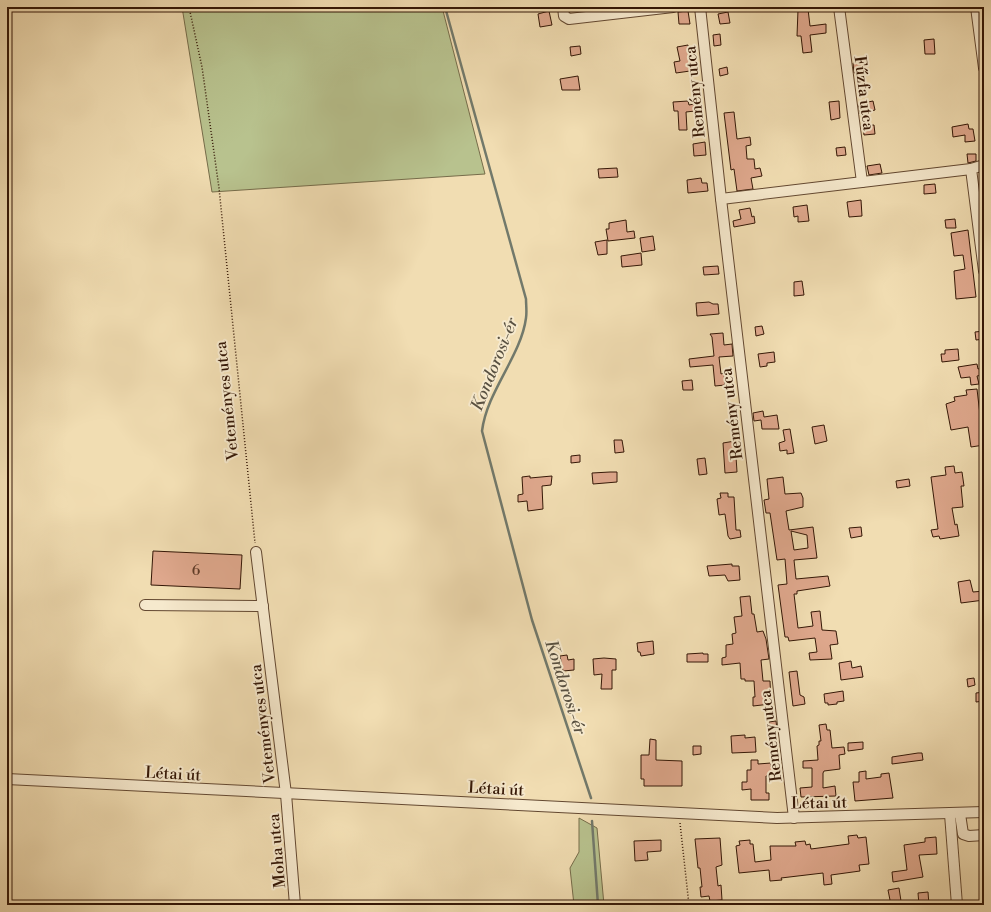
<svg xmlns="http://www.w3.org/2000/svg" width="991" height="912" font-family="'Libre Bodoni',serif">
	<style>
		.green { fill: #b8c28e; stroke: #766c4a }
		.lines { fill: none; stroke-linecap: round; stroke-linejoin: round }
		.stream { stroke: #72796b; stroke-width: 2.5 }
		.building { fill: #dfa88d; stroke: #341706; fill-rule: evenodd }
		.minor-casing { stroke: #634831; stroke-width: 12 }
		.path { stroke: #341706; stroke-width: 1.5; stroke-dasharray: 1 2; stroke-linecap: butt }
		.minor { stroke: #f6e9cd; stroke-width: 10 }
		.labels { text-anchor: middle; stroke-width: 4; stroke-linejoin: round; paint-order: stroke }
		.number-label { font-size: 14px; fill: #5f3b28 }
		.street-label { font-size: 16px; fill: #341706; stroke: #f6e9cd }
		.water-label { font-size: 17px; font-style: italic; fill: #585041; stroke: #f6e9cd }
	</style>
	<rect width="100%" height="100%" fill="#f1ddb2"/>
	<filter id="stains"><feTurbulence type="fractalNoise" baseFrequency=".005" numOctaves="4"/><feColorMatrix values="0 0 0 0 .2 0 0 0 0 .09 0 0 0 0 .02 0 0 0 .5 -.17"/></filter>
	<radialGradient id="worn" r=".72"><stop offset=".6" stop-color="#630" stop-opacity="0"/><stop offset="1" stop-color="#630" stop-opacity=".3"/></radialGradient>
	<g class="green">
		<polygon points="182,7 442,7 485,174 212,192"/>
		<polygon points="579,818 597,828 604,905 574,905 570,868 579,852"/>
	</g>
	<g class="lines">
		<g class="stream">
			<path d="M 445,7 L 526,299 C 526,305 527,312 526,318 C 521,356 487,391 482,431 L 532,620 L 591,798"/>
			<polyline points="592,821 598,905"/>
		</g>
	</g>
	<g class="building">
		<polygon points="808,9 810,26 826,24 826,33 810,35 812,52 803,53 801,36 797,36 798,10"/>
		<polygon points="549,11 552,25 540,27 538,14"/>
		<polygon points="688,11 690,24 679,24 678,12"/>
		<polygon points="728,12 730,23 720,24 718,14"/>
		<polygon points="720,34 721,45 714,46 713,35"/>
		<polygon points="934,39 935,54 925,54 924,40"/>
		<polygon points="688,45 691,60 695,59 697,70 676,73 674,62 680,61 677,47"/>
		<polygon points="580,46 581,54 571,56 570,47"/>
		<polygon points="865,60 867,70 854,73 853,63"/>
		<polygon points="727,67 728,74 720,76 719,69"/>
		<polygon points="578,76 580,90 562,90 560,79"/>
		<polygon points="688,101 689,105 694,104 695,111 686,112 687,130 679,130 678,111 674,111 673,102"/>
		<polygon points="839,101 840,118 831,120 829,102"/>
		<polygon points="873,101 875,110 860,114 858,104"/>
		<polygon points="734,112 737,139 750,137 751,145 746,146 747,159 754,159 755,169 760,168 762,176 751,178 753,189 737,191 734,169 731,170 724,113"/>
		<polygon points="968,124 969,129 973,129 975,141 965,142 965,135 953,137 952,127"/>
		<polygon points="874,125 875,134 864,135 863,126"/>
		<polygon points="705,142 706,155 694,156 693,144"/>
		<polygon points="845,147 846,155 837,156 836,148"/>
		<polygon points="967,154 976,154 976,161 968,163"/>
		<polygon points="880,164 882,173 869,175 867,166"/>
		<polygon points="617,168 618,177 599,178 598,169"/>
		<polygon points="701,178 702,183 707,183 708,191 688,193 687,180"/>
		<polygon points="935,184 936,193 924,194 924,185"/>
		<polygon points="861,200 862,216 849,217 847,202"/>
		<polygon points="807,205 809,221 798,222 798,216 794,217 793,207"/>
		<polygon points="750,208 752,217 754,216 755,223 734,227 733,221 741,219 739,210"/>
		<polygon points="955,219 956,228 946,228 945,220"/>
		<polygon points="626,220 627,232 634,231 635,238 608,241 606,229 609,229 609,223"/>
		<polygon points="968,230 976,297 956,299 954,271 965,269 963,255 954,256 951,233"/>
		<polygon points="653,236 655,250 642,252 640,238"/>
		<polygon points="607,240 607,254 598,255 595,242"/>
		<polygon points="641,253 642,265 622,267 621,256"/>
		<polygon points="718,266 719,274 704,275 703,267"/>
		<polygon points="802,281 804,295 794,296 794,282"/>
		<polygon points="709,302 713,304 718,304 719,314 697,316 696,303"/>
		<polygon points="762,326 764,334 756,336 755,327"/>
		<polygon points="984,331 984,339 976,340 975,332"/>
		<polygon points="723,333 724,345 732,344 733,356 719,357 721,374 724,373 725,385 715,386 713,365 690,367 689,359 714,356 712,337 710,334"/>
		<polygon points="958,349 959,360 942,362 941,354 945,354 945,350"/>
		<polygon points="774,352 775,362 767,363 767,366 760,367 758,354"/>
		<polygon points="977,364 978,369 982,368 983,375 977,376 979,384 971,385 970,377 961,378 958,367"/>
		<polygon points="692,380 693,390 683,390 682,381"/>
		<polygon points="977,389 980,415 984,414 984,445 971,447 968,427 951,430 946,404 955,401 954,397 967,395 966,390"/>
		<polygon points="763,411 764,417 777,415 779,429 762,429 761,420 754,421 753,413"/>
		<polygon points="824,425 827,441 815,444 812,427"/>
		<polygon points="790,429 794,453 787,454 787,450 780,451 779,443 785,441 783,430"/>
		<polygon points="614,440 622,440 624,452 615,453"/>
		<polygon points="735,441 737,472 725,473 723,443"/>
		<polygon points="580,455 580,462 571,463 571,456"/>
		<polygon points="705,458 707,474 699,475 697,459"/>
		<polygon points="954,466 955,473 962,472 964,486 961,486 963,507 952,508 955,525 957,524 959,536 940,539 939,536 933,537 931,530 938,529 931,477 946,475 945,467"/>
		<polygon points="610,472 617,472 617,482 593,484 592,473"/>
		<polygon points="530,476 530,478 552,476 551,485 542,486 543,509 528,511 527,501 518,502 518,495 523,494 522,477"/>
		<path d="M 783,477 L 785,494 L 801,493 L 803,498 L 803,507 L 786,511 L 789,530 L 813,527 L 817,558 L 794,560 L 796,579 L 828,576 L 830,586 L 797,591 L 797,594 L 794,594 L 798,628 L 813,626 L 811,612 L 820,611 L 822,630 L 836,631 L 838,644 L 830,645 L 832,659 L 810,660 L 809,653 L 817,652 L 815,638 L 789,641 L 788,637 L 785,637 L 778,585 L 787,584 L 785,559 L 777,560 L 770,513 L 766,513 L 764,500 L 769,499 L 767,479 ZM 791,531 L 807,535 L 808,548 L 794,550 Z"/>
		<polygon points="909,479 910,486 897,488 896,481"/>
		<polygon points="720,493 728,493 728,497 734,497 736,530 740,530 741,537 730,539 728,536 725,514 719,515 717,499 721,498"/>
		<polygon points="861,527 862,536 851,538 849,528"/>
		<polygon points="153,551 242,555 240,589 151,585"/>
		<polygon points="732,564 732,566 739,566 740,580 728,581 725,575 709,576 707,566"/>
		<polygon points="970,580 973,592 984,591 984,600 961,603 958,582"/>
		<polygon points="750,596 752,614 754,614 757,632 763,631 766,639 769,659 761,660 763,681 770,681 771,704 753,706 753,697 755,697 754,681 745,681 745,679 741,679 740,663 722,665 722,658 726,657 726,645 733,644 732,634 736,633 734,617 742,616 740,597"/>
		<polygon points="653,641 654,654 641,656 640,652 638,652 637,643"/>
		<polygon points="703,653 703,654 708,654 708,662 687,662 687,654"/>
		<polygon points="567,655 568,660 574,659 574,670 563,671 560,656"/>
		<polygon points="604,658 616,659 616,670 612,670 612,689 601,689 602,674 594,675 593,659"/>
		<polygon points="851,661 852,668 861,666 863,677 841,680 839,663"/>
		<polygon points="797,671 800,695 804,697 805,704 793,706 789,672"/>
		<polygon points="974,678 975,685 968,687 967,679"/>
		<polygon points="843,691 844,701 837,702 837,704 828,705 828,703 825,703 824,694"/>
		<polygon points="984,692 984,701 976,702 976,693"/>
		<polygon points="776,721 777,729 769,730 769,722"/>
		<polygon points="826,724 827,730 830,730 832,748 844,747 845,754 839,755 840,769 824,771 823,773 823,788 835,786 836,796 801,797 800,788 812,787 812,768 803,768 803,761 818,760 817,746 819,745 819,741 821,741 819,725"/>
		<polygon points="745,735 745,738 755,737 756,752 732,753 731,736"/>
		<polygon points="650,739 656,740 656,760 682,761 682,786 644,786 644,779 641,779 641,755 649,755"/>
		<polygon points="863,742 863,749 848,751 848,743"/>
		<polygon points="693,746 701,746 701,754 693,755"/>
		<polygon points="918,753 922,753 923,760 892,764 892,757"/>
		<polygon points="751,760 758,760 758,764 771,763 771,767 775,767 775,776 766,776 766,793 769,793 769,800 751,800 751,789 742,790 742,782 747,782 747,770 751,770"/>
		<polygon points="866,771 866,779 881,777 881,774 889,773 893,798 855,801 853,782 859,782 859,772"/>
		<polygon points="857,835 858,838 866,837 869,864 859,865 860,871 831,875 832,884 824,885 823,873 781,878 782,880 770,881 769,870 739,873 736,846 740,845 739,841 750,840 750,844 753,844 755,862 771,860 770,846 796,846 795,842 805,841 806,845 810,844 811,849 849,844 848,836"/>
		<polygon points="936,837 937,854 919,855 923,877 893,882 892,872 907,870 904,845 925,842 925,838"/>
		<polygon points="720,838 722,865 716,867 718,886 721,885 722,900 710,901 709,896 701,897 700,887 702,887 700,868 698,868 695,839"/>
		<polygon points="661,840 661,851 647,852 648,860 635,861 634,841"/>
		<polygon points="899,888 901,901 898,901 899,905 891,905 888,890"/>
		<polygon points="928,892 929,905 919,905 918,893"/>
	</g>
	<g class="lines">
		<defs>
			<g id="minor">
				<polyline points="563,7 564,16 569,19 673,7"/>
				<polyline points="700,7 721,199 794,818"/>
				<polyline points="839,7 862,182"/>
				<polyline points="976,7 984,68"/>
				<polyline points="984,165 971,169 984,271"/>
				<polyline points="721,199 971,169"/>
				<polyline points="256,552 286,794 295,905"/>
				<polyline points="145,605 263,606"/>
				<polyline points="7,779 777,818 984,812"/>
				<polyline points="950,814 957,905"/>
				<polyline points="960,814 963,834 969,836 984,835"/>
			</g>
		</defs>
		<use href="#minor" class="minor-casing"/>
		<g class="path">
			<polyline points="189,7 202,67 219,188 255,543"/>
			<polyline points="7,111 10,114 7,132"/>
			<polyline points="680,823 689,905"/>
		</g>
		<use href="#minor" class="minor"/>
	</g>
	<g class="labels">
		<g class="number-label">
			<text x="196" y="575">6</text>
		</g>
		<g class="street-label">
			<text transform="translate(694 92) rotate(-96)" y="6">Remény utca</text>
			<text transform="translate(865 93) rotate(83)" y="6">Fűzfa utca</text>
			<text transform="translate(226 401) rotate(-96)" y="6">Veteményes utca</text>
			<text transform="translate(731 414) rotate(-97)" y="6">Remény utca</text>
			<text transform="translate(262 724) rotate(-97)" y="6">Veteményes utca</text>
			<text transform="translate(770 736) rotate(-97)" y="6">Remény utca</text>
			<text transform="translate(173 773) rotate(3)" y="6">Létai út</text>
			<text transform="translate(496 788) rotate(3)" y="6">Létai út</text>
			<text transform="translate(819 802) rotate(-1)" y="6">Létai út</text>
			<text transform="translate(276 851) rotate(-95)" y="6">Moha utca</text>
		</g>
		<g class="water-label">
			<text transform="translate(494 364) rotate(-68)" y="6">Kondorosi-ér</text>
			<text transform="translate(566 687) rotate(72)" y="6">Kondorosi-ér</text>
		</g>
	</g>
	<rect width="991" height="912" fill="none" stroke="#f1ddb2" stroke-width="24"/>
	<rect x="8" y="8" width="975" height="896" fill="none" stroke="#341706" stroke-width="2"/>
	<rect x="12" y="12" width="967" height="888" fill="none" stroke="#341706"/>
	<rect width="100%" height="100%" filter="url(#stains)"/>
	<rect width="100%" height="100%" fill="url(#worn)"/>
</svg>
